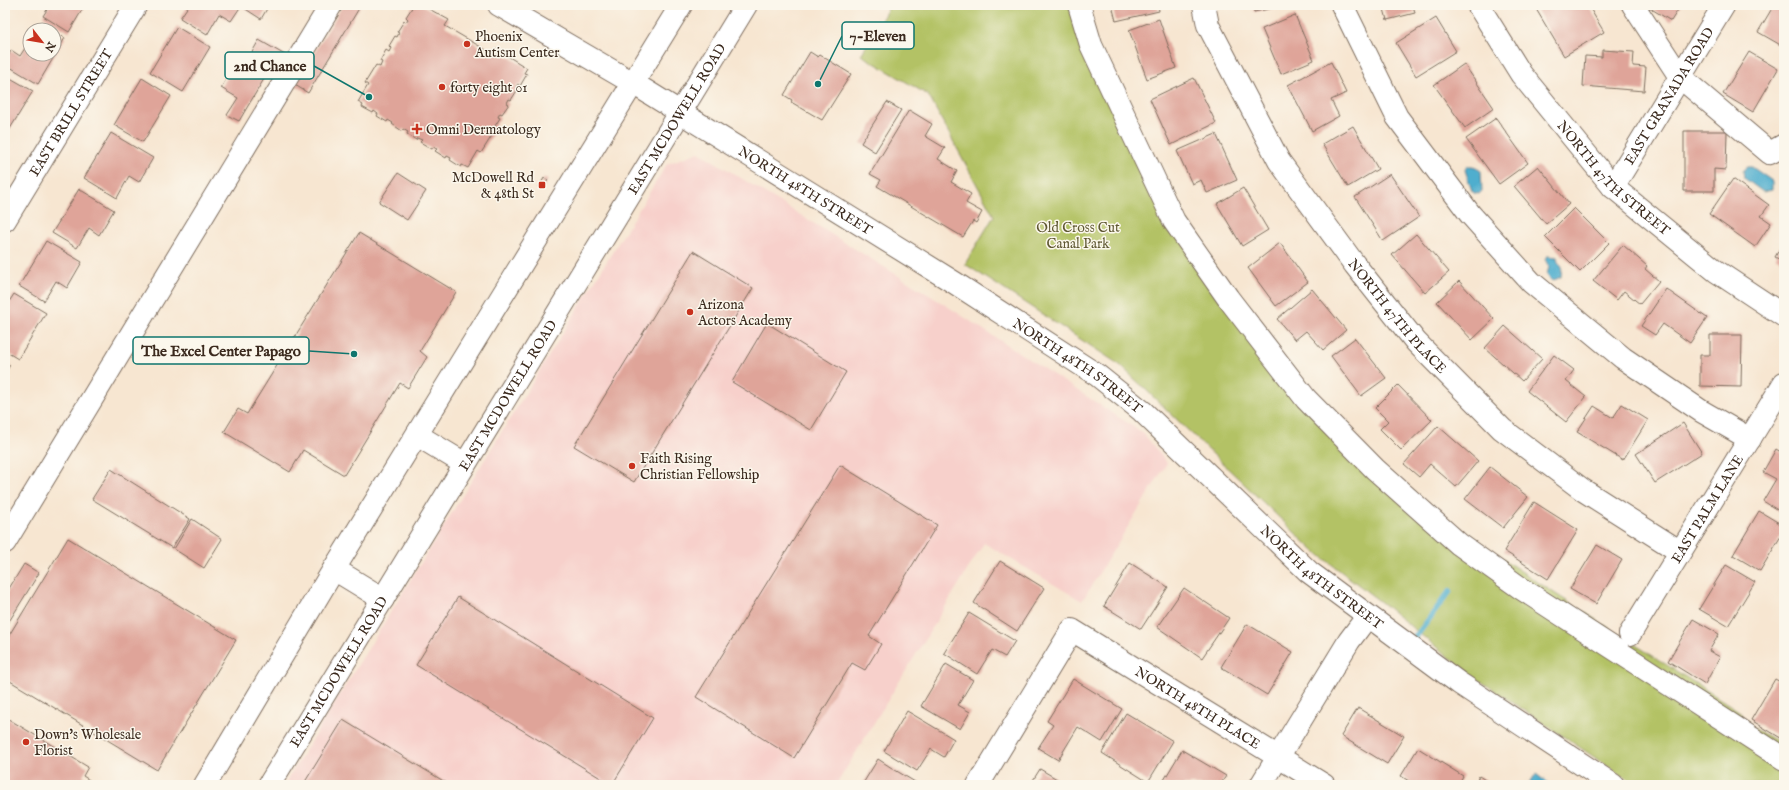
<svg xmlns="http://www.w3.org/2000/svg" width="1789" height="790" font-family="'IM FELL English',serif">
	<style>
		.built { fill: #f7d0cb }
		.green { fill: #b3c265; stroke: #777642 }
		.water { fill: #50aece; stroke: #466c76 }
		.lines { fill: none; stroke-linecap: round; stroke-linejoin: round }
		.stream { stroke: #50aece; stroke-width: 6 }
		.building { fill: #dfa499 }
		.minor-casing { stroke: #7d6c5d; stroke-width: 24 }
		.major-casing { stroke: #7d6c5d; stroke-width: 24 }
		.minor { stroke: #fff; stroke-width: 22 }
		.major { stroke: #fff; stroke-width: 22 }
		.poi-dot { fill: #c8321e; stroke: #fbf7ec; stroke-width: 1.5 }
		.labels { text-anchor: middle; stroke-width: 3; stroke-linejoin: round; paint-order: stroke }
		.poi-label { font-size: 14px; fill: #3b2a1e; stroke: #fbf7ec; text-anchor: start }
		.street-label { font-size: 14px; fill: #3b2a1e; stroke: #fbf7ec }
		.park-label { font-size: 14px; fill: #5f5833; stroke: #fbf7ec }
		.leader { fill: none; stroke: #0f766e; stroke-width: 1.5 }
		.callout-dot { fill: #0f766e; stroke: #fbf7ec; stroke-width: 1.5 }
		.callout { fill: #fbf7ec; stroke: #0f766e; stroke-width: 1.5 }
		.callout-label { font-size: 15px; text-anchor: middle; font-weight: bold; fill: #3b2a1e }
	</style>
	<rect width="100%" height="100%" fill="#fbf7ec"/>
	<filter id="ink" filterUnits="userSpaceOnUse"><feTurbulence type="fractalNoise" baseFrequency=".025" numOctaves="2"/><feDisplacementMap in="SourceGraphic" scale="8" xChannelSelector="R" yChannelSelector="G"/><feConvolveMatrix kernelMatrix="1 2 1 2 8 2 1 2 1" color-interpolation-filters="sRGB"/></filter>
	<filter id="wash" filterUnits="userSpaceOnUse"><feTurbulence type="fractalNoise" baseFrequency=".012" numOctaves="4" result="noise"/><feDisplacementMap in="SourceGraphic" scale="16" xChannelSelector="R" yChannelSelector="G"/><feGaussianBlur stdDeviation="0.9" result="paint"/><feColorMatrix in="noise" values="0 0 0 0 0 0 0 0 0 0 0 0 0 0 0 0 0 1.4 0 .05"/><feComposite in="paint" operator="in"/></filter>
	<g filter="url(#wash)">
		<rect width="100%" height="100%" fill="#f7e6d1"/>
		<polygon class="built" points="699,152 950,308 1143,433 1167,463 1082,601 984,543 836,785 284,785 667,164"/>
		<polygon class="green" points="890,5 1071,5 1092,67 1290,391 1456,528 1551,591 1739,711 1749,726 1784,745 1784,785 1636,785 1467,672 1382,603 1313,550 1120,365 965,264 994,216 928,95 861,55"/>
		<g class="water">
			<polygon points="1467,166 1473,166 1481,171 1482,191 1479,194 1474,193 1472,191 1465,170"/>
			<polygon points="1748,167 1752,167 1772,181 1772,190 1763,192 1744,178 1743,171"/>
			<polygon points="1547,256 1557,257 1558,262 1562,266 1561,277 1552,281 1547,274 1549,267 1545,259"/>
			<polygon points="1536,774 1550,785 1528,785"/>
		</g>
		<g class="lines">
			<polyline class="stream" points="1411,643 1450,591"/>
		</g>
		<g id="blocks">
			<g class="building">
				<polygon points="50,5 85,5 69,32 43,16"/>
				<polygon points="189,5 265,5 268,7 261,19 241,6 231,21 219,14 207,35 180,18"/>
				<polygon points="343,5 361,5 308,93 295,85"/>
				<polygon points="416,5 422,5 449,20 445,26 493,54 496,49 527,68 524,73 527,74 520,86 518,84 516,87 518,89 511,100 509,99 507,103 509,104 502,114 500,113 498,117 500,118 493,129 491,128 489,132 493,134 481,153 478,151 468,168 462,165 461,167 450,160 451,158 447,156 446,158 435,151 437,149 433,147 432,149 420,142 422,140 417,138 416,140 407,134 408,132 403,129 402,131 392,124 393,123 388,120 387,122 377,116 378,114 374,111 373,113 362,107 363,105 358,102 368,85 365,83 376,65 380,67 382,62 380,61 386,50 389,52 391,48 389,46 395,36 397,37 399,33 397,32 404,21 406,22 408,19 406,17 413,6 415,7"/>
				<polygon points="1112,5 1158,5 1159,11 1116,21"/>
				<polygon points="1253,5 1283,5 1283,6 1254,12"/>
				<polygon points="1383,5 1413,5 1415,13 1387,20"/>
				<polygon points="1542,5 1588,5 1604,32 1564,56 1536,9"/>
				<polygon points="1645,5 1681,5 1671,21"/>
				<polygon points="1774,5 1784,5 1784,47 1758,32"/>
				<polygon points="1295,15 1314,60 1281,74 1262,29"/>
				<polygon points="1436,18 1456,51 1416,76 1396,43"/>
				<polygon points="1159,19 1176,68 1147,79 1129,30"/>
				<polygon points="40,23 52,30 36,30"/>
				<polygon points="177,27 210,47 183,92 150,72"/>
				<polygon points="54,31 65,38 38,84 5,64 11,50 20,56 30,40 30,54 54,54"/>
				<polygon points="259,40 285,55 273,76 247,61"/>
				<polygon points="1602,50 1634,52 1633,66 1646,67 1644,91 1583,86 1585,56 1602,57"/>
				<polygon points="810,52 818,57 820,55 851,74 822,120 791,102 792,100 784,95"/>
				<polygon points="1749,52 1778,69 1753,112 1723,94"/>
				<polygon points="236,62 264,79 239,121 227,115 238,98 221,88"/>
				<polygon points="1331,62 1346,93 1331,100 1339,116 1312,131 1288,85"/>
				<polygon points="1464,64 1494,108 1465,128 1434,85"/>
				<polygon points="5,75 33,91 8,132 5,131"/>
				<polygon points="142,78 171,96 143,142 114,125"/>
				<polygon points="1194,78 1216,123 1171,145 1150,99"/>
				<polygon points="887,102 901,110 875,152 861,143"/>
				<polygon points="909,110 932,124 925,136 945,148 938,159 957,171 951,182 971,194 966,203 982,212 976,223 973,221 963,237 877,186 881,180 870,174"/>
				<polygon points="1496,118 1528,163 1499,184 1466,139"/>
				<polygon points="1353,126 1378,169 1348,187 1322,144"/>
				<polygon points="1684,131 1727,131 1726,170 1714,169 1714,191 1684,191"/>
				<polygon points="111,133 153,158 139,182 129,176 117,198 84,178"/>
				<polygon points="1216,134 1237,180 1207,193 1201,180 1192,184 1177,151"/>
				<polygon points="1538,166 1569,204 1546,224 1514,186"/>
				<polygon points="398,173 426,191 407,220 379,202"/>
				<polygon points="1390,174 1419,217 1383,241 1355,197"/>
				<polygon points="544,178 548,180 542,189 539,187"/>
				<polygon points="1733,179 1769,205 1761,216 1771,223 1755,247 1709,214"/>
				<polygon points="1243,188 1268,230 1242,246 1217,204"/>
				<polygon points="79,189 114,210 99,235 89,228 77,248 52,233"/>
				<polygon points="1574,208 1609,243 1580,272 1545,237"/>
				<polygon points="359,233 456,292 420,351 427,357 408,388 400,383 344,475 303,450 290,472 224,432 238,409 247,414"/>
				<polygon points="1416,234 1449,272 1425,293 1392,255"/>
				<polygon points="46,241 82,262 67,288 56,281 44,301 19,286"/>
				<polygon points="1784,241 1784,262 1775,257"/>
				<polygon points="1280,243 1308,282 1276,306 1248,268"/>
				<polygon points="1623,245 1647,266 1645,269 1659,281 1640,304 1624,291 1617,300 1593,281"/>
				<polygon points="693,251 753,288 634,482 574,446"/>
				<polygon points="1459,281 1494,319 1472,340 1437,302"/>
				<polygon points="1312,289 1346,330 1323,350 1306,331 1295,340 1277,319"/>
				<polygon points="1666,289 1707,318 1690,343 1663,324 1655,335 1641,326"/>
				<polygon points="14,294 46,313 18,359 5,351 5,308"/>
				<polygon points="767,323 846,372 811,430 732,382"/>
				<polygon points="1505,326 1542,359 1522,381 1485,348"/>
				<polygon points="1710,335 1742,335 1741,387 1700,386 1700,355 1710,355"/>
				<polygon points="1355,338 1386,378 1361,396 1331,356"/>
				<polygon points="1554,355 1574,370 1566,381 1586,397 1566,422 1527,391"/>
				<polygon points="5,362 10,365 5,373"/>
				<polygon points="1398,385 1432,420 1401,450 1380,429 1388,421 1375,408"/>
				<polygon points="1622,404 1648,420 1623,460 1577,432 1594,406 1613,418"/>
				<polygon points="1683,423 1702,453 1655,483 1636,454"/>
				<polygon points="1438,426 1478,461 1456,487 1430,464 1419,477 1404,464"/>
				<polygon points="1776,449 1784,454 1784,514 1763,501 1776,479 1763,472"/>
				<polygon points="840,465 937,525 869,636 881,644 865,670 852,663 794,758 696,697"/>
				<polygon points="1490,467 1528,497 1503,528 1465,499"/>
				<polygon points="111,469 190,519 172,548 92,499"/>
				<polygon points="1534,502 1578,530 1548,579 1504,551"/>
				<polygon points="1759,511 1784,526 1784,531 1760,571 1733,555"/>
				<polygon points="192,519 222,539 204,568 174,549"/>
				<polygon points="68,538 236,640 157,770 5,678 5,642"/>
				<polygon points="1597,545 1622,560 1596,604 1570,589"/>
				<polygon points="1000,561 1044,588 1017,631 974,603"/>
				<polygon points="1130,563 1168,587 1141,629 1104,606"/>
				<polygon points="24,564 39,573 5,628 5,595"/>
				<polygon points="1726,565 1755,582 1728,626 1699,609"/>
				<polygon points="1184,588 1229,618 1202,658 1157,627"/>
				<polygon points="458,597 653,718 612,785 416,665"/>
				<polygon points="969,613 1015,641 1005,657 992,650 977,674 944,653"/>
				<polygon points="1693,619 1719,634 1709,651 1720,657 1705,684 1668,661"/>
				<polygon points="1247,624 1293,652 1267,695 1221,667"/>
				<polygon points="946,664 973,680 958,705 970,712 960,729 921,706"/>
				<polygon points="1073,679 1122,709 1102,742 1078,727 1058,760 1038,748 1053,725 1047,721"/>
				<polygon points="1775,679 1784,684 1784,740 1751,720"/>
				<polygon points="1358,708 1404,736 1387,764 1341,736"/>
				<polygon points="907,711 954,739 944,757 931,749 917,771 884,751"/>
				<polygon points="1126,713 1173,741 1148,782 1102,753"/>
				<polygon points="5,717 88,767 83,776 97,785 5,785"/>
				<polygon points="343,720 450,785 303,785"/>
				<polygon points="1418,748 1463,776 1458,785 1415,785 1401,776"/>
				<polygon points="1182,750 1226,776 1220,785 1161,785"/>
				<polygon points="878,759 895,770 920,785 862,785"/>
				<polygon points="1040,769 1067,785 1030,785"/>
				<polygon points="1479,776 1493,785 1474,785"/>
			</g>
		</g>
	</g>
	<g filter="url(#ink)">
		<use href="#blocks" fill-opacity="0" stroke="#7d6c5d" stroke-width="1"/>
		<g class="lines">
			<defs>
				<g id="minor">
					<path id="s1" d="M 499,5 L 633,83 L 955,283 L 1097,375 L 1142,411 L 1309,572 L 1459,683 L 1613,785"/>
					<polyline points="1079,5 1091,45 1174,221 1228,298 1306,399 1375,469 1459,544 1522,589 1784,759"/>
					<path id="s2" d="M 1204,5 L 1208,25 L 1279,161 L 1355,265 L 1416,342 L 1502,429 L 1583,490 L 1679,551"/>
					<polyline points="1342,5 1397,117 1470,214 1531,282 1623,358 1701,411 1750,439"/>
					<path id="s3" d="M 1478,5 L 1521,74 L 1613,187 L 1716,271 L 1784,316"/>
					<polyline points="1633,5 1680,77 1770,153 1784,145"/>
					<path id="s4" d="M 1613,187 L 1724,5"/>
					<path id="s5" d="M 5,220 L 136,5"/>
					<polyline points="5,542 331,5"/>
					<path id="s6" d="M 1630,634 L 1784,383"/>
					<path id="s7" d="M 978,785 L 1072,630 L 1324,785"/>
					<polyline points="1261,785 1349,641 1367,617"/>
				</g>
				<g id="major">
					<polyline points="417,435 465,464"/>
					<polyline points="334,569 383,599"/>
					<polyline points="205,785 334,569 681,5"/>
					<path id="s8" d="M 269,785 L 746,5"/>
				</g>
			</defs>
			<use href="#minor" class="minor-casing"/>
			<use href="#major" class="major-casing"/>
			<use href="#minor" class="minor"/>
			<use href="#major" class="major"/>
		</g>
	</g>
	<g class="poi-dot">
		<circle cx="467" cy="44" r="4"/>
		<circle cx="442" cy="87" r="4"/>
		<path d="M415 123h4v4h4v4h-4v4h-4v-4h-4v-4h4z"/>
		<rect x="538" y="181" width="8" height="8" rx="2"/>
		<circle cx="690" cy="312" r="4"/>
		<circle cx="632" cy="466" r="4"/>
		<circle cx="26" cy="742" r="4"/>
	</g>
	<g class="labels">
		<g class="poi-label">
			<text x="475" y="41">Phoenix<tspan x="475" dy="16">Autism Center</tspan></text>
			<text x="450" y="92">forty eight 01</text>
			<text x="426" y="134">Omni Dermatology</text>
			<text x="534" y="182" text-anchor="end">McDowell Rd<tspan x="534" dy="16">&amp; 48th St</tspan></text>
			<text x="698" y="309">Arizona<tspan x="698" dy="16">Actors Academy</tspan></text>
			<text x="640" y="463">Faith Rising<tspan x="640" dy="16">Christian Fellowship</tspan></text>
			<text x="34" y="739">Down's Wholesale<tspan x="34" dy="16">Florist</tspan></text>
		</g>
		<g class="street-label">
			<text dy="5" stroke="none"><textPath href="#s4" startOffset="107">EAST GRANADA ROAD</textPath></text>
			<text dy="5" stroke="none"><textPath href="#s5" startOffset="126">EAST BRILL STREET</textPath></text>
			<text dy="5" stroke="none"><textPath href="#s8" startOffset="781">EAST MCDOWELL ROAD</textPath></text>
			<text dy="5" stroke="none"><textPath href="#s3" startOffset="221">NORTH 47TH STREET</textPath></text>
			<text dy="5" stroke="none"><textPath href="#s1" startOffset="358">NORTH 48TH STREET</textPath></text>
			<text dy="5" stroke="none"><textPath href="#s2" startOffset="369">NORTH 47TH PLACE</textPath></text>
			<text dy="5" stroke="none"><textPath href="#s1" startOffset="682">NORTH 48TH STREET</textPath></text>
			<text dy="5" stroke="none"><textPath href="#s8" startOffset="457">EAST MCDOWELL ROAD</textPath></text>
			<text dy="5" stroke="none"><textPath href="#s6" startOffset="147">EAST PALM LANE</textPath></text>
			<text dy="5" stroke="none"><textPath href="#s1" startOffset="1006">NORTH 48TH STREET</textPath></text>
			<text dy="5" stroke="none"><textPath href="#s8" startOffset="133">EAST MCDOWELL ROAD</textPath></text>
			<text dy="5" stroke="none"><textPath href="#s7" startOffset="329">NORTH 48TH PLACE</textPath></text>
		</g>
		<g class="park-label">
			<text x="1078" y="232">Old Cross Cut<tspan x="1078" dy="16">Canal Park</tspan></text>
		</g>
	</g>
	<path class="leader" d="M818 84L842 36M369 97L314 66M354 354L309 351"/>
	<g class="callout-dot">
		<circle cx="818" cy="84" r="4"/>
		<circle cx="369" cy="97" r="4"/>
		<circle cx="354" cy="354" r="4"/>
	</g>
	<g class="callout">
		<rect x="842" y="22" width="72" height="27" rx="4"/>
		<rect x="225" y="52" width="89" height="27" rx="4"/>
		<rect x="133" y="337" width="176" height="27" rx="4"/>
	</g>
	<g class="callout-label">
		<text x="878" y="41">7-Eleven</text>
		<text x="270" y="71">2nd Chance</text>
		<text x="221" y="356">The Excel Center Papago</text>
	</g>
	<rect width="1789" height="790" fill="none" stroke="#fbf7ec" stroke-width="20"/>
	<g transform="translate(42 42) rotate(121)"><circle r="19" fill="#fbf7ec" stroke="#aea59a"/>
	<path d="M0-3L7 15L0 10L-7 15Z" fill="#c8321e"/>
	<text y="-6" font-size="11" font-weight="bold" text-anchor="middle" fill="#3b2a1e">N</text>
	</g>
</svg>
